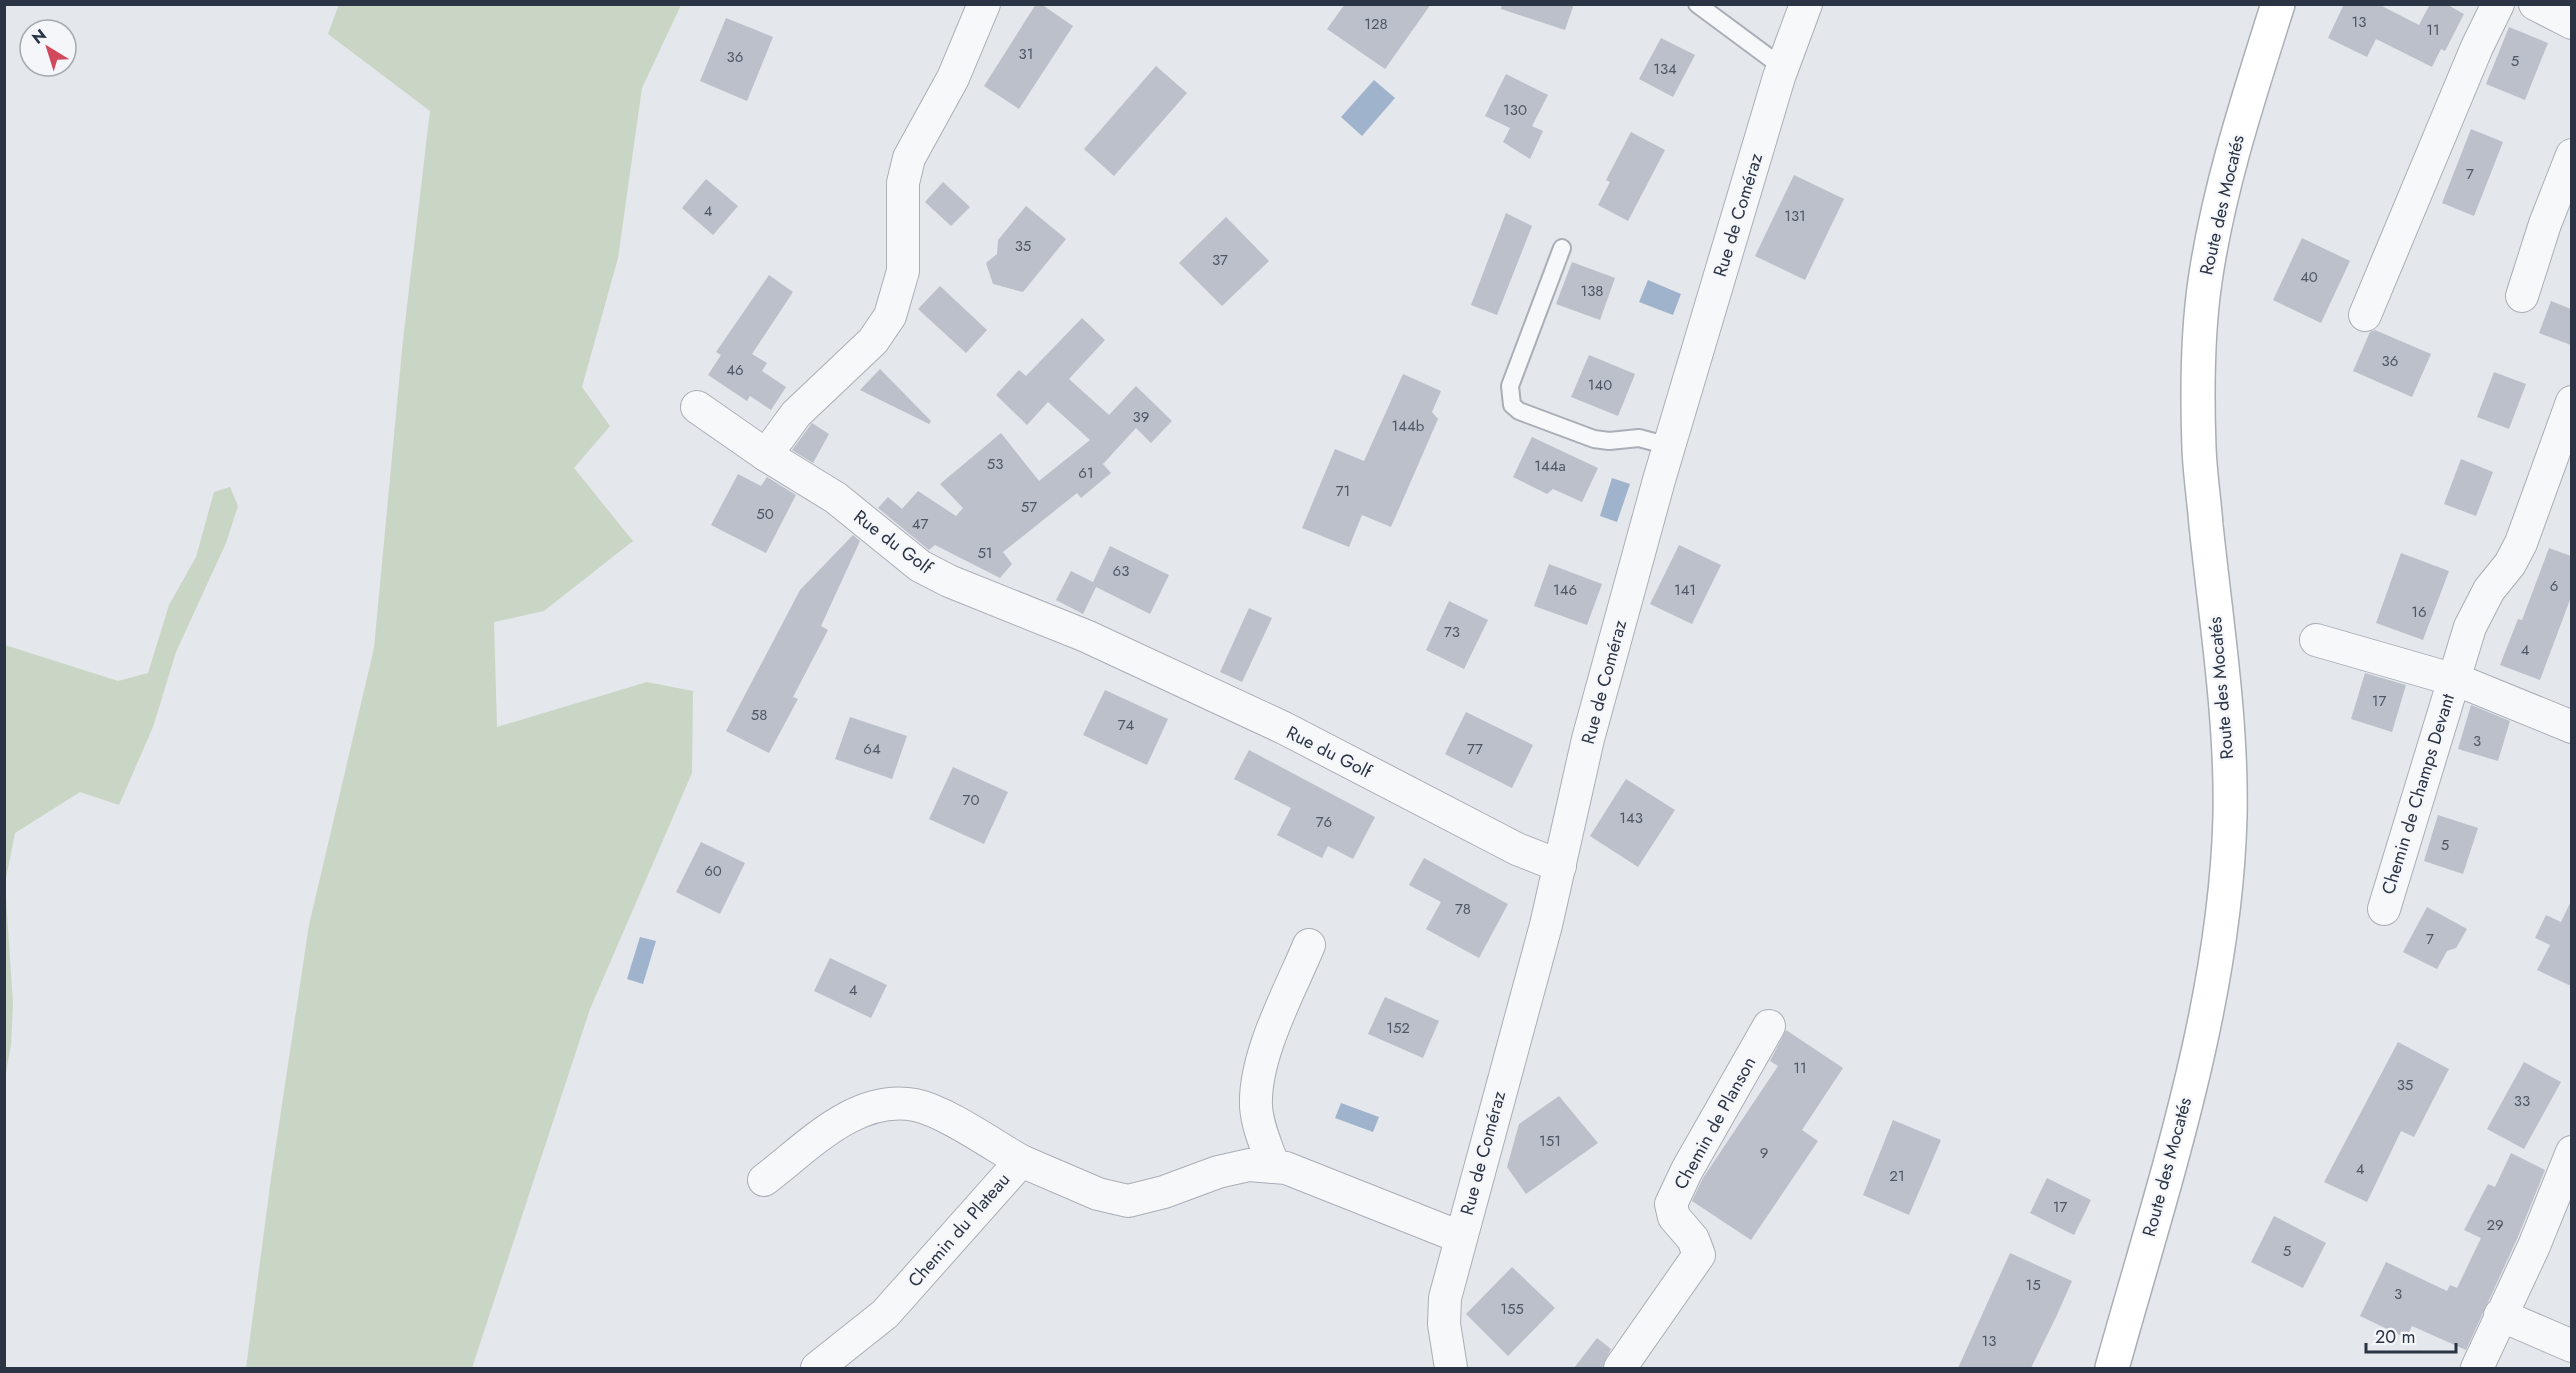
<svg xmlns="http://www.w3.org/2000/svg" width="2576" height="1373" font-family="Jost,sans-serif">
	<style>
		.green { fill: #c9d6c5 }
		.water { fill: #9fb4cc }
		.building { fill: #bbc0ca }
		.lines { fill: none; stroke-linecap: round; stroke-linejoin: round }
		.lane-casing { stroke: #a9aeb7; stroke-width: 20 }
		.street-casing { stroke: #a9aeb7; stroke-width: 34 }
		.secondary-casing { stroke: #a9aeb7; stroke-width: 36 }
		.lane { stroke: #f7f8fa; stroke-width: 16 }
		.street { stroke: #f7f8fa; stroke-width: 32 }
		.secondary { stroke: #fff; stroke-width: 33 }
		.labels { text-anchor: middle; stroke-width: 4.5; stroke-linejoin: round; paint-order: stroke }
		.number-label { font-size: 15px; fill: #4f5766 }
		.street-label { font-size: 18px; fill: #2b3445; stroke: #f4f6f9 }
	</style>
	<rect width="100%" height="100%" fill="#e4e7ec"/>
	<g class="green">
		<polygon points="339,4 681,5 642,88 618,258 582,387 610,426 574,468 633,541 544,611 494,622 497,727 647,682 693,691 692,773 590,1009 472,1368 246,1368 272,1171 309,925 374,648 403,340 430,111 328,34"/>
		<polygon points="230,487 238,506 226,543 176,652 153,727 119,805 80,792 15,833 5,883 13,1004 11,1045 5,1078 5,645 118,681 148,673 169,605 196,557 214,492"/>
	</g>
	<g class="water">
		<polygon points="1374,80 1395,98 1362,136 1341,117"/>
		<polygon points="1648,280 1681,294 1673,315 1639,302"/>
		<polygon points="1612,478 1630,484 1617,522 1600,516"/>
		<polygon points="640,937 656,941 643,984 627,979"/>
		<polygon points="1341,1103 1379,1117 1373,1132 1335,1118"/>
	</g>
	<g class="building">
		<polygon points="1036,4 1041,4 1073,26 1019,109 984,86"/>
		<polygon points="1345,4 1431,4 1385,69 1327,29"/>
		<polygon points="1502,4 1574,4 1565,30 1501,9"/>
		<polygon points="2344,4 2378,4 2419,25 2430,4 2446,4 2464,14 2445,51 2441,49 2432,67 2376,39 2367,57 2328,38"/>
		<polygon points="726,18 773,37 747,101 700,81"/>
		<polygon points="2509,27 2548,43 2525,100 2486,84"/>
		<polygon points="1661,38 1695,55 1673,97 1639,79"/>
		<polygon points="1156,66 1187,93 1114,176 1084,149"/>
		<polygon points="1506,74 1548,95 1532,126 1543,131 1530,159 1503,142 1510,128 1485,116"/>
		<polygon points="2471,129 2503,142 2474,216 2442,203"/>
		<polygon points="1631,132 1665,150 1628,221 1598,205 1610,182 1606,180"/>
		<polygon points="1794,175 1844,199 1805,280 1755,256"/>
		<polygon points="706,179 738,206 713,235 682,208"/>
		<polygon points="943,182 970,207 951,226 925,202"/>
		<polygon points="1026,206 1066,239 1023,292 993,284 986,263 997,254 998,240"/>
		<polygon points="1506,213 1532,226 1497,315 1471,305"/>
		<polygon points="1226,217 1269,261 1222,306 1179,263"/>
		<polygon points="2302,238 2350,261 2321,323 2273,300"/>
		<polygon points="1572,262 1615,278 1600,320 1556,304"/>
		<polygon points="769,275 793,292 752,354 767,363 762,371 786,387 771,410 750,396 747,401 708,375 721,355 716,352"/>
		<polygon points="940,286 987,330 966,353 918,309"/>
		<polygon points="2551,301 2571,309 2571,345 2539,333"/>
		<polygon points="1082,318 1105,340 1069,379 1109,415 1136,386 1172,421 1151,443 1136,428 1103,464 1111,473 1081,498 1077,493 1003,552 1012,564 1000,578 935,545 929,550 878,508 888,497 902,509 918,491 956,516 963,508 940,484 1001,433 1039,481 1090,440 1048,402 1027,425 996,395 1019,370 1026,376"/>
		<polygon points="2375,330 2431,354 2412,397 2353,371 2370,332"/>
		<polygon points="1589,355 1635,374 1618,416 1571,397"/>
		<polygon points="880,369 931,421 929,424 860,390"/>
		<polygon points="2494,372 2526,384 2509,429 2477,417"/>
		<polygon points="1403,374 1441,391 1432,412 1438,419 1391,527 1362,515 1349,547 1302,528 1335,449 1364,461"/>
		<polygon points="812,423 829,434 813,463 792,450"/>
		<polygon points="1532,437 1598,468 1582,502 1553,489 1547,494 1513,477"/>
		<polygon points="2461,459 2493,472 2476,516 2444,504"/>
		<polygon points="738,474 761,486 767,477 796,495 766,553 711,525"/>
		<polygon points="853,535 860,541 821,626 828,630 793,697 798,699 769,753 726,731 800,590"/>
		<polygon points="1679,545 1721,565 1692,624 1650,604"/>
		<polygon points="1110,546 1169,575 1150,614 1096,587 1083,614 1056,600 1071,571 1093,582"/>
		<polygon points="2549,548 2571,556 2571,597 2540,680 2500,665 2518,619 2522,620"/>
		<polygon points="2401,553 2449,571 2423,640 2376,623"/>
		<polygon points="1549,564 1602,584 1587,625 1534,606"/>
		<polygon points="1449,601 1488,620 1464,669 1426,650"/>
		<polygon points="1249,608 1272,618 1242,682 1220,672"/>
		<polygon points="2365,673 2406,685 2392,732 2351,719"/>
		<polygon points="1105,690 1168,719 1147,765 1083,735"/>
		<polygon points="2471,705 2510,721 2498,761 2458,749"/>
		<polygon points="1466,712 1533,745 1512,788 1445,754"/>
		<polygon points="850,717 907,736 892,779 835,759"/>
		<polygon points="1249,750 1375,817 1353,859 1328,846 1322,858 1277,835 1291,808 1234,779"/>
		<polygon points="953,767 1008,792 984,844 929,819"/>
		<polygon points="1626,779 1675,810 1638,867 1590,836"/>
		<polygon points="2438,815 2478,828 2463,874 2424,861"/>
		<polygon points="701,842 745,863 720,914 676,892"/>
		<polygon points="1424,858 1508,904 1479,958 1426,929 1441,902 1409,885"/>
		<polygon points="2571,901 2571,986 2537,970 2550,945 2535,938 2546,915 2561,922"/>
		<polygon points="2427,907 2467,929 2456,948 2447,951 2437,969 2403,952"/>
		<polygon points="830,958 887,985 871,1018 814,991"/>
		<polygon points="1385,997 1439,1021 1423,1058 1368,1034"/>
		<polygon points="1786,1030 1843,1068 1802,1130 1818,1141 1751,1240 1692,1201 1703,1178 1778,1066 1770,1061"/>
		<polygon points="2398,1042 2449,1069 2414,1137 2401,1131 2367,1202 2324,1182"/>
		<polygon points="2524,1062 2561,1082 2524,1149 2487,1129"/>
		<polygon points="1559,1096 1598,1143 1526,1194 1507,1167 1519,1124"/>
		<polygon points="1893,1120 1941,1140 1909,1215 1863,1195"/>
		<polygon points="2511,1153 2545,1170 2517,1239 2466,1350 2412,1326 2406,1338 2360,1316 2386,1262 2447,1291 2450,1285 2457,1288 2481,1238 2464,1230 2488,1184 2495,1187"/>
		<polygon points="2047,1178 2091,1200 2074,1235 2030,1213"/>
		<polygon points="2274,1216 2326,1243 2303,1288 2251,1262"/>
		<polygon points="2010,1253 2072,1281 2056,1317 2031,1368 1958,1368"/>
		<polygon points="1512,1267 1555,1308 1508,1356 1466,1314"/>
		<polygon points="1597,1338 1611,1349 1602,1368 1574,1368"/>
	</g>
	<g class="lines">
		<defs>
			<g id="lane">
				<polyline points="1697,4 1782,67"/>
				<polyline points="1562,248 1510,386 1512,405 1519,411 1594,439 1609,441 1639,438 1669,446"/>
			</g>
			<g id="street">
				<polyline points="984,4 953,78 909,158 903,183 903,271 890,316 873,341 796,414 766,455 836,498 920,566 949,581 1086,636 1284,728 1517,849 1560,866"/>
				<polyline points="2535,4 2572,23"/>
				<polyline points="2522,296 2545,224 2572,155"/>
				<polyline points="2365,315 2477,47 2498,4"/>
				<polyline points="697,407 766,455"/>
				<polyline points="2316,640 2462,682 2572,727"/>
				<polyline points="2384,909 2470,627 2489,590 2510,564 2521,543 2572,402"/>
				<path d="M 1274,1167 C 1267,1148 1257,1126 1256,1106 C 1254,1055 1290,991 1309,945"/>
				<path d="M 764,1180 C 808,1147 855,1094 915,1105 C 945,1111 993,1145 1021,1161"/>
				<polyline points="2500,1315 2572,1346"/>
				<polyline points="817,1368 885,1314 1021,1161 1098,1194 1128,1201 1164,1192 1218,1172 1249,1165 1286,1168 1460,1237"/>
				<polyline points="1451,1368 1444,1324 1445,1298 1546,925 1588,739 1659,480 1779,77 1806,4"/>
				<polyline points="1620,1368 1699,1255 1693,1239 1674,1217 1671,1204 1687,1170 1769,1026"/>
				<polyline points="2477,1368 2534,1246 2572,1152"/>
			</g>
			<path id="secondary" d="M 2112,1368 C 2162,1188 2225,1005 2230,817 C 2232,720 2216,621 2206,525 C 2204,499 2200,474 2199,448 C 2197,393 2197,336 2205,281 C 2219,186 2249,96 2278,4"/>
		</defs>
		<use href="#lane" class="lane-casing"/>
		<use href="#street" class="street-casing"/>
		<use href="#secondary" class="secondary-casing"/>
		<use href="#lane" class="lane"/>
		<use href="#street" class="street"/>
		<use href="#secondary" class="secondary"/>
	</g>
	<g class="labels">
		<g class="number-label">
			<text x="2359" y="27">13</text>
			<text x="1376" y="29">128</text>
			<text x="2433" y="35">11</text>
			<text x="1026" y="59">31</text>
			<text x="735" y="62">36</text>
			<text x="2515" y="66">5</text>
			<text x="1665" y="74">134</text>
			<text x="1515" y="115">130</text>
			<text x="2470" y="179">7</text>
			<text x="708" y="216">4</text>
			<text x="1795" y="221">131</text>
			<text x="1023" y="251">35</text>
			<text x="1220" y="265">37</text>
			<text x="2309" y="282">40</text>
			<text x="1592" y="296">138</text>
			<text x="2390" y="366">36</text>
			<text x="735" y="375">46</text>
			<text x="1600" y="390">140</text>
			<text x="1141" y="422">39</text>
			<text x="1408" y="431">144b</text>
			<text x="995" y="469">53</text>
			<text x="1550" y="471">144a</text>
			<text x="1086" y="478">61</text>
			<text x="1343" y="496">71</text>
			<text x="1029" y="512">57</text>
			<text x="765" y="519">50</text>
			<text x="920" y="529">47</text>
			<text x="985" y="558">51</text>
			<text x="1121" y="576">63</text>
			<text x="2554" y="591">6</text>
			<text x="1565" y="595">146</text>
			<text x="1685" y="595">141</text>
			<text x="2419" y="617">16</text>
			<text x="1452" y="637">73</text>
			<text x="2525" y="655">4</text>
			<text x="2379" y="706">17</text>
			<text x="759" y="720">58</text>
			<text x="1126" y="730">74</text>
			<text x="2477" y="746">3</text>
			<text x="872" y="754">64</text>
			<text x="1475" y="754">77</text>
			<text x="971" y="805">70</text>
			<text x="1631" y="823">143</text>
			<text x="1324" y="827">76</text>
			<text x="2445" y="850">5</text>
			<text x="713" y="876">60</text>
			<text x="1463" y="914">78</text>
			<text x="2430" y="944">7</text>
			<text x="853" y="995">4</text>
			<text x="1398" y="1033">152</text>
			<text x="1800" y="1073">11</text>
			<text x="2405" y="1090">35</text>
			<text x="2522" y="1106">33</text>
			<text x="1550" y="1146">151</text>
			<text x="1764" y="1158">9</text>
			<text x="2360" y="1174">4</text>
			<text x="1897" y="1181">21</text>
			<text x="2060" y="1212">17</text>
			<text x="2495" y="1230">29</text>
			<text x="2287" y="1256">5</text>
			<text x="2033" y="1290">15</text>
			<text x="2398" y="1299">3</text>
			<text x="1512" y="1314">155</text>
			<text x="1989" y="1346">13</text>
		</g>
		<g class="street-label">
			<text transform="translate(2222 205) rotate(-77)" y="6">Route des Mocatés</text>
			<text transform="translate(1738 215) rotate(-73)" y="6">Rue de Coméraz</text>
			<text transform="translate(893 542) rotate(37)" y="6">Rue du Golf</text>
			<text transform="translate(1604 682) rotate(-75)" y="6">Rue de Coméraz</text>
			<text transform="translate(2221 688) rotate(-95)" y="6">Route des Mocatés</text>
			<text transform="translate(1329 752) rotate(27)" y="6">Rue du Golf</text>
			<text transform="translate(2418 794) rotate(-73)" y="6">Chemin de Champs Devant</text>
			<text transform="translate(1715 1123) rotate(-61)" y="6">Chemin de Planson</text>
			<text transform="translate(1483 1153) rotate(-75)" y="6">Rue de Coméraz</text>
			<text transform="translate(2167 1167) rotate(-75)" y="6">Route des Mocatés</text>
			<text transform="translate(959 1230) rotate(-49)" y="6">Chemin du Plateau</text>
		</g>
	</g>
	<rect width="2576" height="1373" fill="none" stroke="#2b3445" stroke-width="12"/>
	<g transform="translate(48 48) rotate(322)"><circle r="28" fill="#f4f6f9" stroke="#a4a8b1" stroke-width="1.5"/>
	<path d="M0-4.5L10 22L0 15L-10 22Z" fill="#d1495b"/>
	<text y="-9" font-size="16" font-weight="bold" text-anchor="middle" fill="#2b3445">N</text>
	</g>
	<path d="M2366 1343v9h90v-9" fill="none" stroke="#2b3445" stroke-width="3"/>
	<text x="2375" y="1343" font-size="18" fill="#2b3445" stroke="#f4f6f9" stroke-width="4.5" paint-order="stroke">20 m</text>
</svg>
